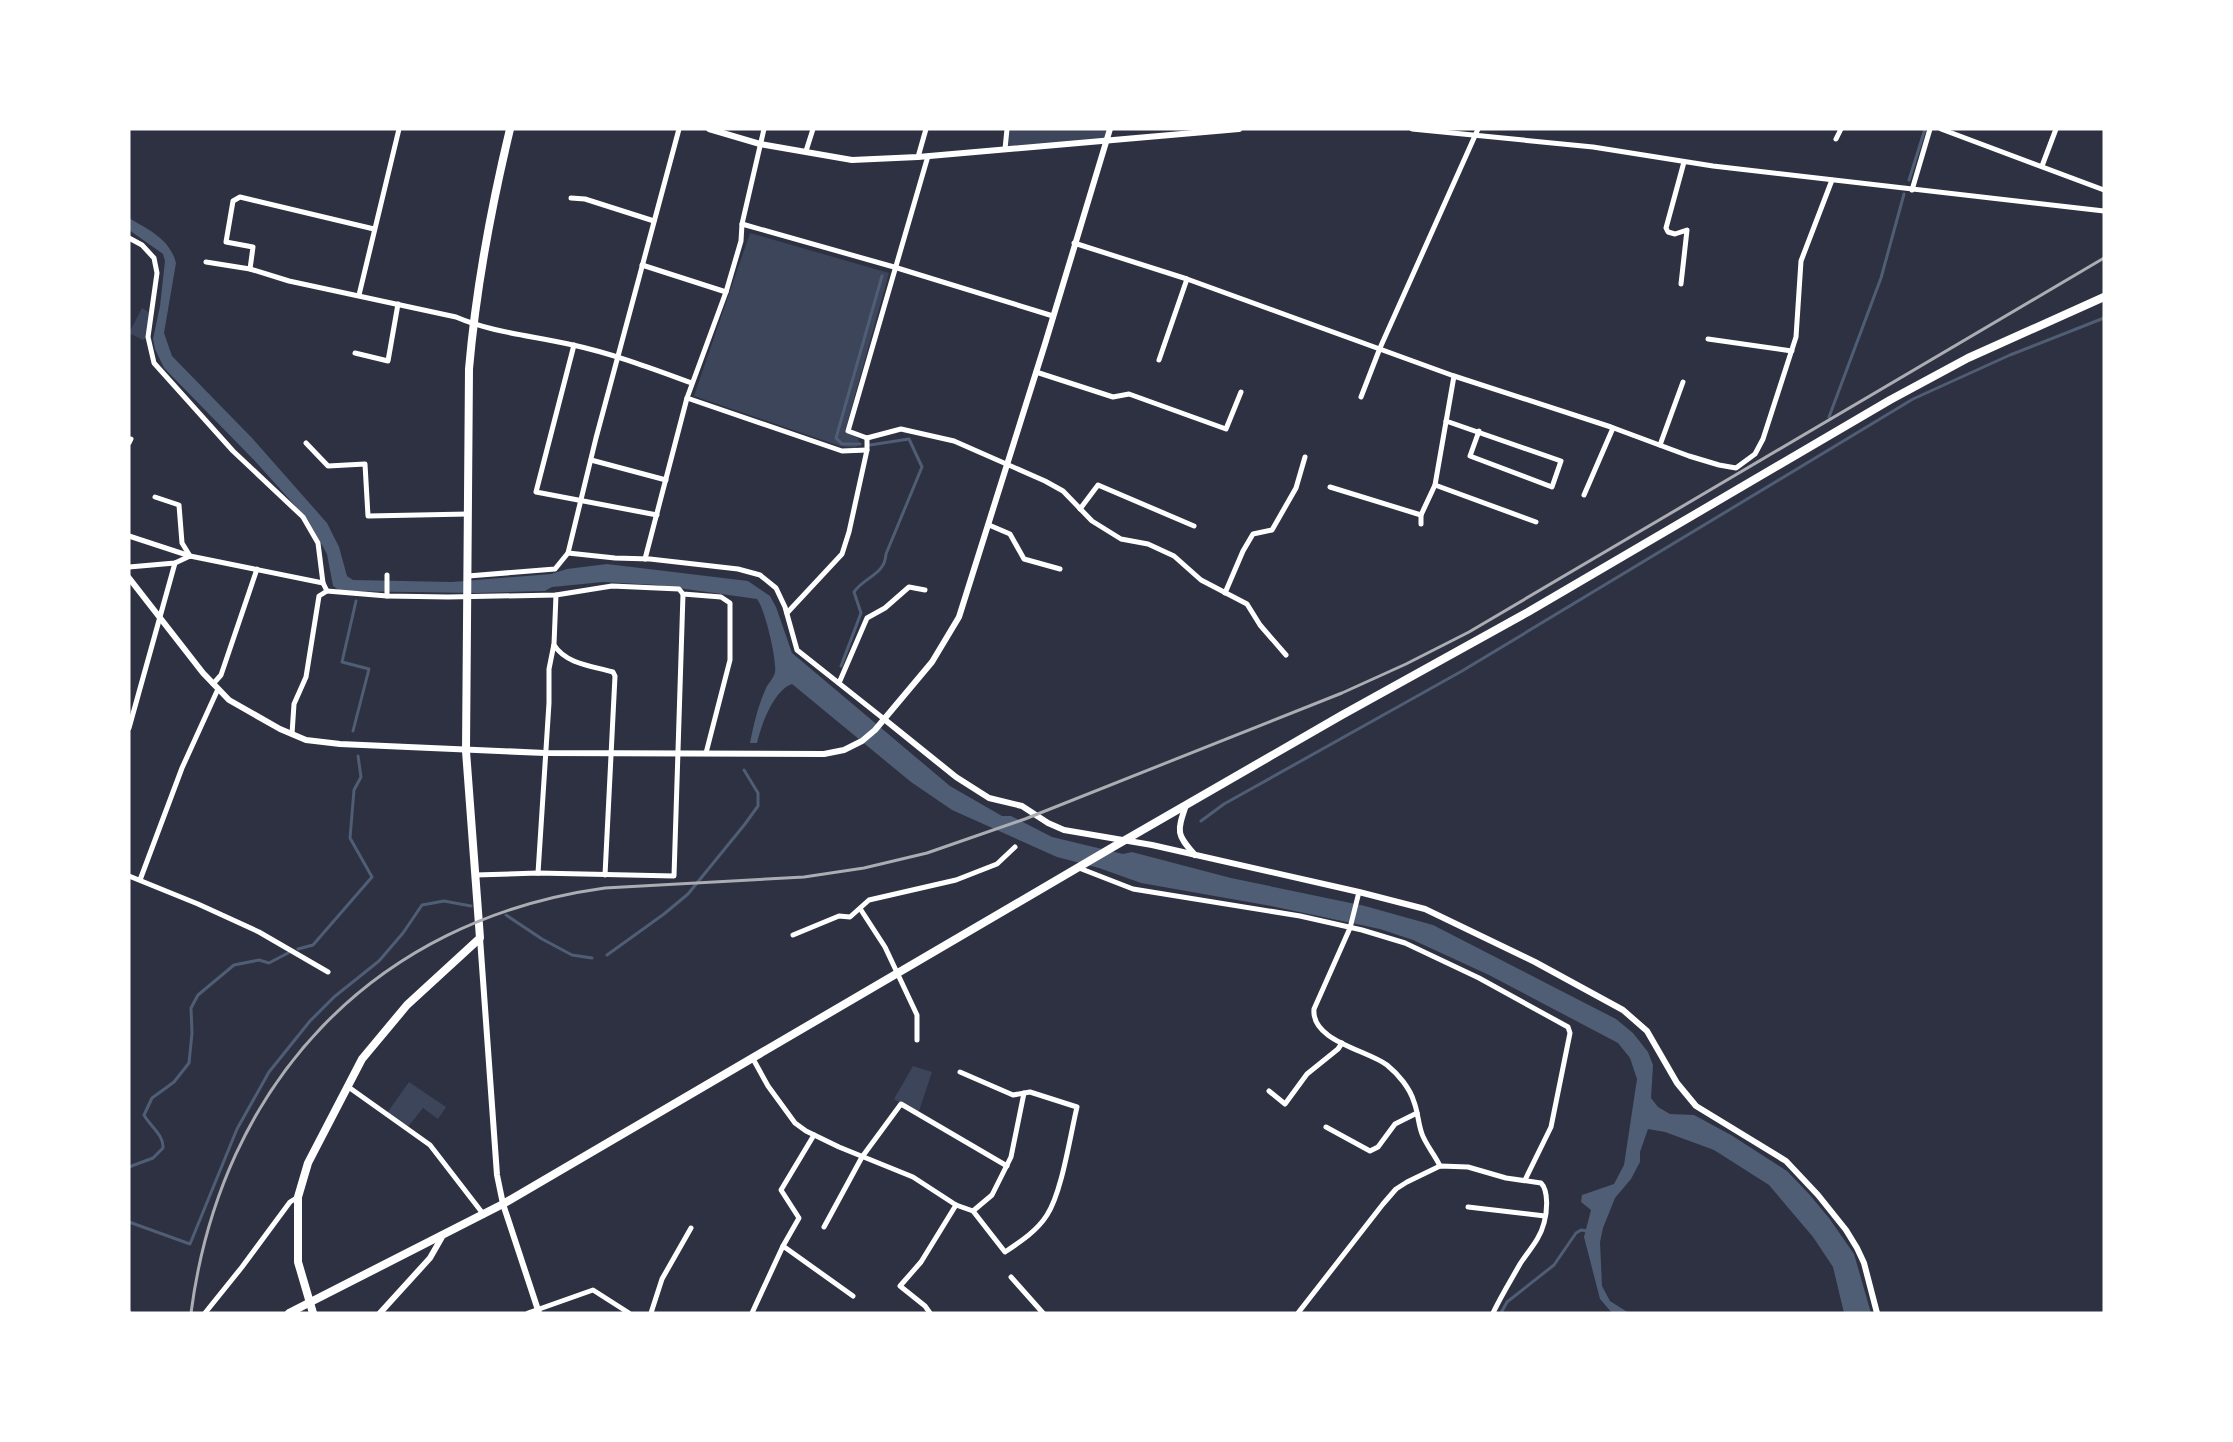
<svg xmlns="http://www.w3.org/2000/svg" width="2233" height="1442" font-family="Poppins,sans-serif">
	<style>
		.green { fill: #3c4559 }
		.water { fill: #4f5d75 }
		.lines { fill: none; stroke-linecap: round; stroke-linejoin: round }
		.stream { stroke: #4f5d75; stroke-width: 3 }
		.minor { stroke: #fff; stroke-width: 5 }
		.tertiary { stroke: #fff; stroke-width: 6 }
		.secondary { stroke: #fff; stroke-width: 8 }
		.trunk { stroke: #fff; stroke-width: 8 }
		.rail { stroke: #abadb3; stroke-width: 3 }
	</style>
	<rect width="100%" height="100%" fill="#2d3142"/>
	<g class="green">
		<polygon points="1007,129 1110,129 1107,140 1005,149"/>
		<polygon points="750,233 889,273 845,431 858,438 860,444 855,448 840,446 694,396"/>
		<polygon points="142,308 152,314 148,337 143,340 129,333"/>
		<polygon points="913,1066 932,1072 918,1114 894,1099"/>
		<polygon points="409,1082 446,1107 438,1119 423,1108 407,1128 387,1113"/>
	</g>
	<path class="water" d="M 129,218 C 149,230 170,239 176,263 L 164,333 L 172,356 L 252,438 L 327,523 L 339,547 L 347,576 L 353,580 L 452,582 L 551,574 L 567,569 L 607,564 L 748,581 L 770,596 L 776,607 L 792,653 L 950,786 L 1002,816 L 1011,816 L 1052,837 L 1123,854 L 1132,852 L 1231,878 L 1365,906 L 1433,925 L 1616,1019 L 1633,1033 L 1648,1052 L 1653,1065 L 1651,1098 L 1658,1107 L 1670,1114 L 1694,1115 L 1731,1135 L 1787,1171 L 1809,1194 L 1829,1218 L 1854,1254 L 1871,1313 L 1844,1313 L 1833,1267 L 1813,1237 L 1769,1185 L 1714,1150 L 1665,1132 L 1648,1129 L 1640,1152 L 1640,1162 L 1631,1179 L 1615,1198 L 1603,1228 L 1600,1242 L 1602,1286 L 1610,1301 L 1629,1313 L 1612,1313 L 1600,1299 L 1584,1237 L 1591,1210 L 1581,1202 L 1582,1195 L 1614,1184 L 1624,1165 L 1637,1079 L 1630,1058 L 1618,1043 L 1489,975 L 1413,940 L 1380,929 L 1271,906 L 1141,883 L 1099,868 L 1057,857 L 952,810 L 911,782 L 792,684 C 774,690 761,725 757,743 L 750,743 C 754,723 758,706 766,688 C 769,682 774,678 775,672 C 777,660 765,609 757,599 L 657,585 L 603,582 L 552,587 L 545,591 L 476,593 L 340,591 L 333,586 L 327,554 L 308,520 L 253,459 L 164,368 L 155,349 L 153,339 L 160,306 L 165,261 L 163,254 L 129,230 Z"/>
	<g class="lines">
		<g class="stream">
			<polyline points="1909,180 1925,129"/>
			<polyline points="1829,417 1881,278 1904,194"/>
			<polyline points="860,444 842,444 836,438 882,276"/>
			<path d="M 841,666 L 861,613 L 854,592 C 864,577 885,575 886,554 L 922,467 L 909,439 L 870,445"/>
			<polyline points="353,731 369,669 342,662 356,601"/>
			<polyline points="1201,821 1224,804 1462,671 1913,399 2010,355 2104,318"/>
			<polyline points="506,915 542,939 572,955 592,958"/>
			<polyline points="298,949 313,945 372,877 350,838 354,790 361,777 358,756"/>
			<polyline points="607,955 664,914 688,894 745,824 758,806 758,793 744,770"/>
			<path d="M 129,1167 L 153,1158 L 163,1148 C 164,1135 150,1126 144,1115 L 152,1098 L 174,1082 L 189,1063 L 192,1033 L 191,1008 L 198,995 L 234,965 L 259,960 L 269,963 L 288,953"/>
			<polyline points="129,1222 190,1244 237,1129 269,1072 310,1021 334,997 379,961 403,933 422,905 444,901 471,906"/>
			<polyline points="1501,1313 1507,1302 1554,1265 1576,1233 1581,1230 1587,1231"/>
		</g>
		<g class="minor">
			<polyline points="764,129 742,224 741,241 726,292 687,398 842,451 867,450"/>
			<polyline points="1412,129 1593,147 1713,166 2104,211"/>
			<polyline points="1941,129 2104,190"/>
			<polyline points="1836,139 1841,129"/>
			<polyline points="1005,149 1007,129"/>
			<polyline points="806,151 813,129"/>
			<polyline points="928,156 848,431 867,438 901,429 954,441 1045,481 1063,491 1092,521 1121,539 1148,544 1174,556 1201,580 1247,604 1260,625 1286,655"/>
			<polyline points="918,157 926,129"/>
			<polyline points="2042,166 2056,129"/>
			<polyline points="1912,190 1930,129"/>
			<polyline points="571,198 585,199 654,221"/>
			<polyline points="742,224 894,267 1053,316"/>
			<polyline points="129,238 142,245 154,258 157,273 148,337 154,363 233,451 303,517 318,543 323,583 327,591 387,596 448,597 556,595 612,586 679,589 683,594 721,597 730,603 730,660 706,753"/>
			<polyline points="1074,243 1187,279 1454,376 1611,427 1689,456 1719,465 1736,468 1755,454 1763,439 1796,337 1801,261 1832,180"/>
			<path d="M 206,262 L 250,269 L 289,281 L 456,317 C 493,333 535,336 573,345 C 614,354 653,369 692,383"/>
			<polyline points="642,265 726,292"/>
			<polyline points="250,269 253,247 226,242 233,201 240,197 374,229"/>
			<polyline points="1681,284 1687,230 1675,234 1668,232 1666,228 1684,162"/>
			<polyline points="359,295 399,129"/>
			<polyline points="1708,339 1792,351"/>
			<polyline points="574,345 536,492 657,515"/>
			<polyline points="355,353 388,361 398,304"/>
			<polyline points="1159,360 1187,279"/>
			<polyline points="1036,372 1113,397 1129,394 1226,429 1241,392"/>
			<polyline points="1361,397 1380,348 1478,129"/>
			<polyline points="1446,421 1561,461 1552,487 1470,456 1479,431"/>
			<polyline points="129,443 131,439"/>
			<polyline points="306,443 328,466 365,464 368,516 468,514"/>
			<polyline points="1660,445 1683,382"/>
			<polyline points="591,460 666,480"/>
			<polyline points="1435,485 1536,522"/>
			<polyline points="1330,487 1421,515"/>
			<polyline points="1584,495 1613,428"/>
			<polyline points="155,497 179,505 182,543 190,556"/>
			<polyline points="1080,509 1098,485 1194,526"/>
			<polyline points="1421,524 1421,515 1435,485 1454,376"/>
			<polyline points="989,525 1010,534 1024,559 1060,569"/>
			<polyline points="129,536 190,556 323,583"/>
			<polyline points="568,553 615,558 650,559 738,569 760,575 776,588 785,607 797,650 884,719"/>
			<polyline points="645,559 687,398"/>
			<polyline points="129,567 175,563 190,556"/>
			<polyline points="468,576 555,569 568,553 596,438 679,129"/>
			<polyline points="1225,593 1243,551 1253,534 1272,530 1296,488 1305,457"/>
			<polyline points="387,596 387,575"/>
			<polyline points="787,613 842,554 849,532 867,450 867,438"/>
			<path d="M 554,645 C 566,664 592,666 613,672 L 615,676 L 605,875"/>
			<polyline points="839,683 867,618 885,608 909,587 925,590"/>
			<polyline points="213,684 221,675 257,569"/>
			<polyline points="129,728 175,563"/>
			<polyline points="292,734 294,704 306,677 319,596 327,591"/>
			<polyline points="1079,868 1133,889 1300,916 1362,930 1405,943 1479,978 1568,1027 1570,1033 1551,1127 1525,1180"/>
			<polyline points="538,873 549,703 549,669 554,644 556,595"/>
			<polyline points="475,875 538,873 674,876 683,594"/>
			<polyline points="129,876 198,904 259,932 328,972"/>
			<polyline points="140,880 182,768 218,689"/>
			<path d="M 1359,892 L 1350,928 L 1314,1009 C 1311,1041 1367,1050 1387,1065 C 1398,1074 1410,1088 1414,1102 C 1418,1112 1418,1123 1422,1134 C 1426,1145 1435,1155 1440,1166"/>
			<polyline points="861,910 885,947 917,1015 917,1040"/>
			<polyline points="793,935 839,916 850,917 869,900 956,880 997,864 1015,847"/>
			<path d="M 752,1057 L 768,1086 L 795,1123 L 806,1131 L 839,1147 L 913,1177 L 956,1205 L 973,1211 L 1005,1252 C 1020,1242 1037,1231 1047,1215 C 1062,1192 1070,1136 1077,1107 L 1030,1092 L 1013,1095 L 960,1072"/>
			<polyline points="347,1086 430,1145 484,1215"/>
			<polyline points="1269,1091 1285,1104 1307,1074 1338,1049 1342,1043"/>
			<polyline points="1326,1127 1370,1151 1378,1147 1395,1124 1417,1113"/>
			<polyline points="1468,1207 1545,1216"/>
			<polyline points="973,1211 992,1195 1011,1157 1024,1093"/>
			<polyline points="824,1227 862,1157 901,1104 1007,1166"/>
			<polyline points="783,1246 799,1218 781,1190 814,1135"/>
			<polyline points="1011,1277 1043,1313"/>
			<polyline points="205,1313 242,1267 290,1202 298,1197"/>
			<polyline points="528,1313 593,1290 629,1313"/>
			<polyline points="651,1313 662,1279 691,1228"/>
			<polyline points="752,1313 783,1246 853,1296"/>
			<polyline points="930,1313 925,1306 900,1286 921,1262 956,1205"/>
			<path d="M 1298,1313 L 1383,1204 L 1396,1189 L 1407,1182 L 1440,1166 L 1468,1167 L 1506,1178 L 1541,1183 C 1549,1191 1547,1213 1544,1223 C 1540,1239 1529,1250 1520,1264 C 1511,1280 1501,1296 1493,1313"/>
		</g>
		<g class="tertiary">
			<polyline points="709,129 760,144 852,160 918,157 1239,129"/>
			<polyline points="129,578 203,673 229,700 280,729 306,740 340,744 545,753 824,754 844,750 862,741 875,730 932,662 959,617 1045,344 1110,129"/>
			<polyline points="884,719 956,777 989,798 1022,806 1048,823 1064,830 1152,845 1359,892 1425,909 1535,962 1623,1010 1647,1031 1677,1083 1696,1106 1786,1161 1818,1195 1846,1230 1857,1248 1864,1263 1877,1313"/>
			<path d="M 1186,805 C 1177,832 1176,834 1195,855"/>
			<polyline points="480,938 497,1175 503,1204 539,1313"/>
			<polyline points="380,1313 430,1258 442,1237"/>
		</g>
		<path class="secondary" d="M 313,1313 L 298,1262 L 298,1197 L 308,1163 L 362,1059 L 407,1005 L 480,938 L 466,751 L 469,369 C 476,288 491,208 510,129"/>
		<polyline class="trunk" points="289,1313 503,1204 1113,847 1342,715 1528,612 1890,400 1968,358 2104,297"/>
		<g class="rail">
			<polyline points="129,1311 130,1313"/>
			<path d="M 191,1313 C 221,1084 373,920 605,888 L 804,877 L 864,868 L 927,853 L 1025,819 L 1342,693 L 1406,664 L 1469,632 L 2104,258"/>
		</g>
	</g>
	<rect width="2233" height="1442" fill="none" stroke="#ffffff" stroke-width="261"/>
</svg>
